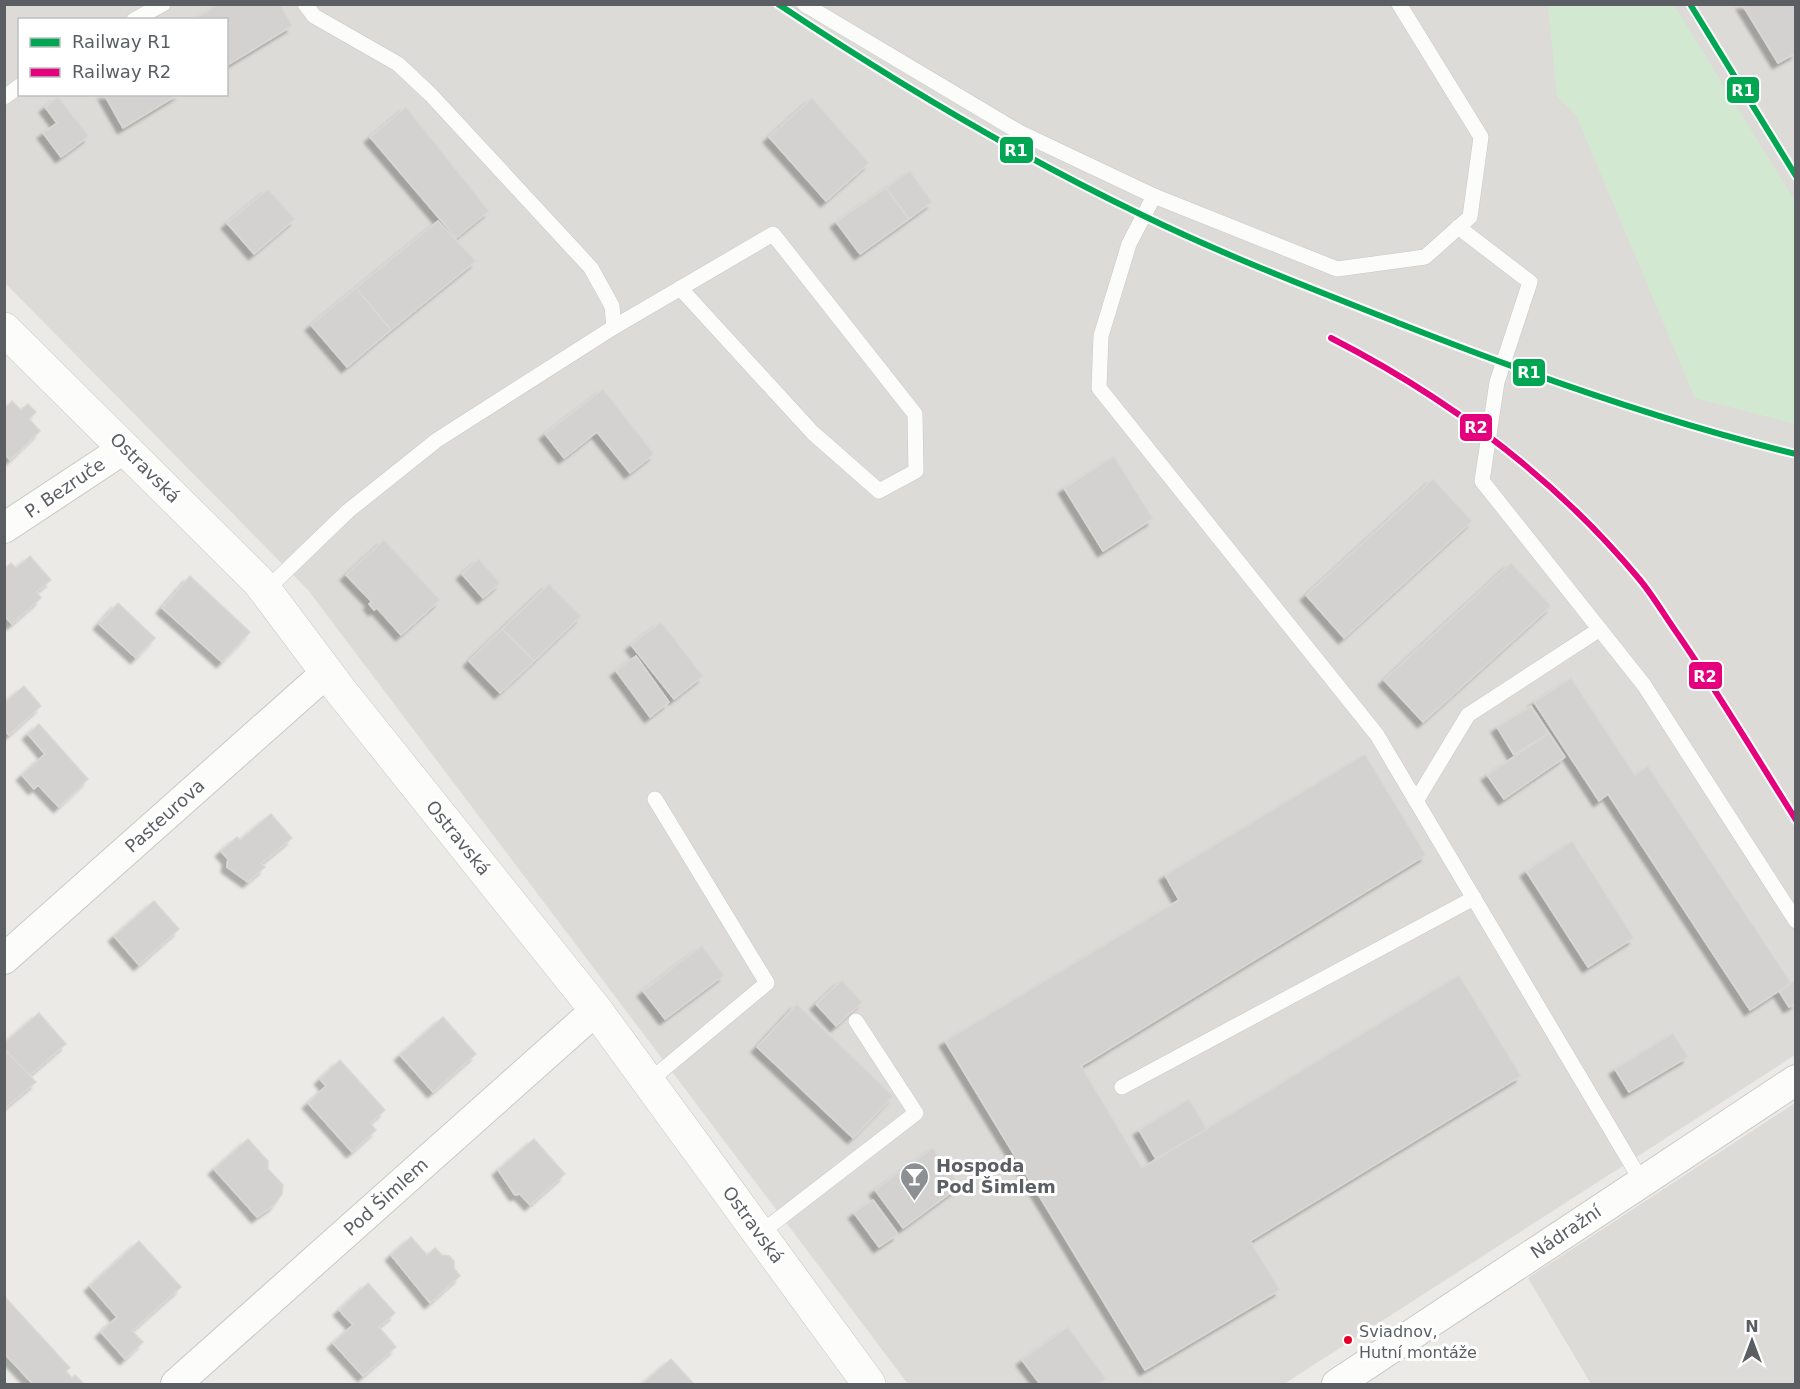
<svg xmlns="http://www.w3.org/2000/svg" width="1800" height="1389" font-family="'DejaVu Sans',sans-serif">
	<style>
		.industrial { fill: #dcdbd7; fill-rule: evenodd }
		.green { fill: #d3e8d1 }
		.building { fill: #d3d2d0; stroke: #dad8d5; stroke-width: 1.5; filter: url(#shadow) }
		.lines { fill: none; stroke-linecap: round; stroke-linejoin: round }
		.lane-casing { stroke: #c8c8c8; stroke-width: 16 }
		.street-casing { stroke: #c8c8c8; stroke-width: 32 }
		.secondary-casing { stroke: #c7c7c6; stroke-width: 34 }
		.lane { stroke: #fcfcfb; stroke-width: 15 }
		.street { stroke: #fcfcfb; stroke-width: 30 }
		.secondary { stroke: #fcfcfb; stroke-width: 33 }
		.rail-1-casing { stroke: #fff; stroke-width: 10 }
		.rail-2-casing { stroke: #fff; stroke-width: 10 }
		.rail-1 { stroke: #00a651; stroke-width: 6 }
		.rail-2 { stroke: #e5007d; stroke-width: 6 }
		.bus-dot { fill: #e4002b; stroke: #fff; stroke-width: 2 }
		.labels { text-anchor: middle; stroke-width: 6; stroke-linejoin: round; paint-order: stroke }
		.bus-label { font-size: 16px; fill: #5b5f64; stroke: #fff; text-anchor: start }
		.street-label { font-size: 18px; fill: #5b5f64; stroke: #fff }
		.poi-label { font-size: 18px; font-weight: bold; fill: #5b5f64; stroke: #fff; text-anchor: start }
		.line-badge { stroke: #fff; stroke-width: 2 }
		.badge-label { font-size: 16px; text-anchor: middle; font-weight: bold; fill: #fff }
	</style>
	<defs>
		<filter id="shadow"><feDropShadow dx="-5.5" dy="5.5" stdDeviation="1.5" flood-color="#0004"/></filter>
	</defs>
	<rect width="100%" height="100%" fill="#ebeae6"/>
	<g class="industrial">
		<path d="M 4,5 L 1795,5 L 1795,1055 L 1284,1384 L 908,1384 L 308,590 L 5,283 ZM 20,20 L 226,20 L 226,94 L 20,94 Z"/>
		<polygon points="1795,1103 1795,1384 1591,1384 1528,1278"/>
	</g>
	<polygon class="green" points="1548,5 1674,5 1795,201 1795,424 1695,398 1576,115 1557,97"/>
	<g class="building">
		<polygon points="218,4 280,4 292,26 226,66 226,20 193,20"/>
		<polygon points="1742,4 1796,4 1796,53 1778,63"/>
		<polygon points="104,94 179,94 123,128"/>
		<polygon points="58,97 89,136 61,157 43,133 57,123 45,107"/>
		<polygon points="812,98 869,163 826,201 769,137"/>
		<polygon points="406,107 489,211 456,238 370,137"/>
		<polygon points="910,171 932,202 909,219 886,188"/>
		<polygon points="886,188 909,219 860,254 836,222"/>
		<polygon points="268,189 295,219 254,254 227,223"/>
		<polygon points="438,221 476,261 391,330 356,288"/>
		<polygon points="356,288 391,330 347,367 311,325"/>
		<polygon points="603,389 654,454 630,473 597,432 564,458 545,434"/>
		<polygon points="12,401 21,410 28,404 36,412 29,419 40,431 10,460 4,453 4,409"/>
		<polygon points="1114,456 1153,519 1103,551 1064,488"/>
		<polygon points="1433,479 1472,521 1344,638 1306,595"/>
		<polygon points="384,540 440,600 401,635 377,608 374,610 369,604 372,602 346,575"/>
		<polygon points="30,556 51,580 37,592 41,598 12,624 4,615 4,569 11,563 16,568"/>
		<polygon points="479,559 500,583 483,598 462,574"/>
		<polygon points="1511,563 1551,606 1423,722 1384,680"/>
		<polygon points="190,576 250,632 222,662 162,608"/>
		<polygon points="549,584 581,616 534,661 502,629"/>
		<polygon points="118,603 155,638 136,658 99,624"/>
		<polygon points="661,622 703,676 674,699 631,645"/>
		<polygon points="502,629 534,661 500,693 469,661"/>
		<polygon points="636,656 669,702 650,717 616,671"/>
		<polygon points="1571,678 1635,775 1648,766 1791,983 1750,1010 1608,794 1599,801 1534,702"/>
		<polygon points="24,686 41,706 9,735 4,730 4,703"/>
		<polygon points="1531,706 1549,733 1514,755 1497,727"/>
		<polygon points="39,724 88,779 59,807 38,785 34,789 22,775 45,754 28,734"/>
		<polygon points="1549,733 1565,757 1504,799 1487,775"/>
		<polygon points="1365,754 1426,855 1081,1066 1142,1168 1459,975 1521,1076 1250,1241 1280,1290 1145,1370 945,1041 1179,900 1165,875"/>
		<polygon points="271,814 292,838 261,864 265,867 248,882 227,867 228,859 221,851 237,837 240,840"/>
		<polygon points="1572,841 1634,938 1588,967 1526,871"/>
		<polygon points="154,901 179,929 139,965 114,936"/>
		<polygon points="702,946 724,975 665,1019 643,991"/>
		<polygon points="842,980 862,1002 836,1026 816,1004"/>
		<polygon points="1796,980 1796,1003 1789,1007 1779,991"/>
		<polygon points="797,1004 893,1096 853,1138 757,1047"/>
		<polygon points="39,1013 66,1044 30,1075 4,1049 4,1043"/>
		<polygon points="443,1017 476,1054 433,1092 400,1055"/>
		<polygon points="1673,1033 1688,1057 1629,1092 1615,1069"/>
		<polygon points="8,1053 36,1082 4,1109 4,1055"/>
		<polygon points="340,1060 385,1110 370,1123 376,1130 352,1152 308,1103 326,1086 320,1079"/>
		<polygon points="1189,1099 1207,1129 1156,1159 1139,1130"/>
		<polygon points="248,1139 268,1161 268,1169 283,1185 282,1194 274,1205 257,1217 214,1169"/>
		<polygon points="534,1139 565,1174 530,1205 520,1194 515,1195 498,1170"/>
		<polygon points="933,1148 960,1186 903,1228 875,1190"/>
		<polygon points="873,1200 898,1234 879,1247 854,1213"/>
		<polygon points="411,1237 427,1255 435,1248 442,1255 449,1256 454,1261 454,1268 460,1276 430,1303 391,1255"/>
		<polygon points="139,1241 181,1287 132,1331 143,1342 125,1359 101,1332 117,1317 90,1286"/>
		<polygon points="368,1283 395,1313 379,1327 396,1347 363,1376 333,1343 353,1325 339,1310"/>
		<polygon points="4,1296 70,1368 66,1371 72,1378 75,1375 84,1384 33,1384 4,1353"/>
		<polygon points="1068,1327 1106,1379 1098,1384 1040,1384 1022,1360"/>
		<polygon points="671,1359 694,1384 642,1384"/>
	</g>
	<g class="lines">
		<defs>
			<g id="lane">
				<polyline points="804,4 1019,132 1154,196 1337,269 1425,257 1470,217 1481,137 1399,4"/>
				<polyline points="134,20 163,4"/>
				<polyline points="4,97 20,86"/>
				<polyline points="1154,196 1129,244 1101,336 1099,388 1377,735 1642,1182"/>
				<polyline points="1458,227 1530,282 1497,382 1482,481 1644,685 1796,921"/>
				<polyline points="614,327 773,234 915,414 916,471 879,491 813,433 680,288"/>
				<polyline points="265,591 348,511 437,440 614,327 612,306 591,268 431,95 398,64 314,16 305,4"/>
				<polyline points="1416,801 1468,715 1600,629"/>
				<polyline points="648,1082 767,983 655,799"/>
				<polyline points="1122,1087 1474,898"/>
				<polyline points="759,1234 916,1113 856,1021"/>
			</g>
			<g id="street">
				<polyline points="4,528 125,448"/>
				<polyline points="4,959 326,673"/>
				<polyline points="176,1384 596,1010"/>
				<polyline points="1337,1384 1796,1080"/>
			</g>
			<polyline id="secondary" points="4,329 259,582 340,690 596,1010 869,1384"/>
		</defs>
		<use href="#lane" class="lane-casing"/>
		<use href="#street" class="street-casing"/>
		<use href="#secondary" class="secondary-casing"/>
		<use href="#lane" class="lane"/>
		<use href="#street" class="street"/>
		<use href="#secondary" class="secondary"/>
		<defs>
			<g id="rail-1">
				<path d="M 778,4 C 895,82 1015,154 1142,215 C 1228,257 1318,291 1406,326 C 1533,376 1663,422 1796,454"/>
				<polyline points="1690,4 1796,176"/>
			</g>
			<path id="rail-2" d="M 1331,338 C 1448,398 1556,479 1640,580 C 1654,597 1666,618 1679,636 C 1720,696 1757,758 1796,820"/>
		</defs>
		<use href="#rail-1" class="rail-1-casing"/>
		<use href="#rail-2" class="rail-2-casing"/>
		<use href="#rail-1" class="rail-1"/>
		<use href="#rail-2" class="rail-2"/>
	</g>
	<defs>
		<symbol id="bar-pin" viewBox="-11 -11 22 30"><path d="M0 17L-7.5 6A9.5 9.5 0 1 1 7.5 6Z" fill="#8d9092" stroke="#fff"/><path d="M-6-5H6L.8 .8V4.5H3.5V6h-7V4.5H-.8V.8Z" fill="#fff"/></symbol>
	</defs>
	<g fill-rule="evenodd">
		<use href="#bar-pin" x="898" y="1160" width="33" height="45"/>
	</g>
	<circle class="bus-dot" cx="1348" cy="1340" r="5"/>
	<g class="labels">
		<g class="bus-label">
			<text x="1359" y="1337">Sviadnov,<tspan x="1359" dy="21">Hutní montáže</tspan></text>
		</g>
		<g class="street-label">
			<text transform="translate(145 468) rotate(45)" y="6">Ostravská</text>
			<text transform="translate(65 488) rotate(-34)" y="6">P. Bezruče</text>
			<text transform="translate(165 816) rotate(-42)" y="6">Pasteurova</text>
			<text transform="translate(458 838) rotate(51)" y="6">Ostravská</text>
			<text transform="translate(386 1197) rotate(-42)" y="6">Pod Šimlem</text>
			<text transform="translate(753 1225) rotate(54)" y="6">Ostravská</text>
			<text transform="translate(1566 1232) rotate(-34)" y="6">Nádražní</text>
		</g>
		<g class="poi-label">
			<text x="936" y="1172">Hospoda<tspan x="936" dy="21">Pod Šimlem</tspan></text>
		</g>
	</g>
	<g class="line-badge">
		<rect x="1726" y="76" width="34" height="28" rx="6" fill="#00a651"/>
		<rect x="999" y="136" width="35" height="28" rx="6" fill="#00a651"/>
		<rect x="1512" y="358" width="34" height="29" rx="6" fill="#00a651"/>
		<rect x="1459" y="413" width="34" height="29" rx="6" fill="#e5007d"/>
		<rect x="1688" y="661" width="35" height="29" rx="6" fill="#e5007d"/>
	</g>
	<g class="badge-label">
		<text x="1743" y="96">R1</text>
		<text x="1016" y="156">R1</text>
		<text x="1529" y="378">R1</text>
		<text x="1476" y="433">R2</text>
		<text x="1705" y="682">R2</text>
	</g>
	<rect width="1800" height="1389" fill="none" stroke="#5b5f64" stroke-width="12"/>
	<rect x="18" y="18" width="210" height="78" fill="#ffffff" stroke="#bdbfc1" stroke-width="1.5"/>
	<rect x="30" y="38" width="30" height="9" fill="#00a651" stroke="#bdbfc1" stroke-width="1.5"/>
	<text x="72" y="48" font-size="18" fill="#5b5f64">Railway R1</text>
	<rect x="30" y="68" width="30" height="9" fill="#e5007d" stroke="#bdbfc1" stroke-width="1.5"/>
	<text x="72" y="78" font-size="18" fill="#5b5f64">Railway R2</text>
	<g transform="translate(1752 1341)" stroke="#ffffff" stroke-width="4.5" paint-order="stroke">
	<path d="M0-4.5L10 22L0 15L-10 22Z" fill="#5b5f64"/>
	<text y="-9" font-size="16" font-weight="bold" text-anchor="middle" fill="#5b5f64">N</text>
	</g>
</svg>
